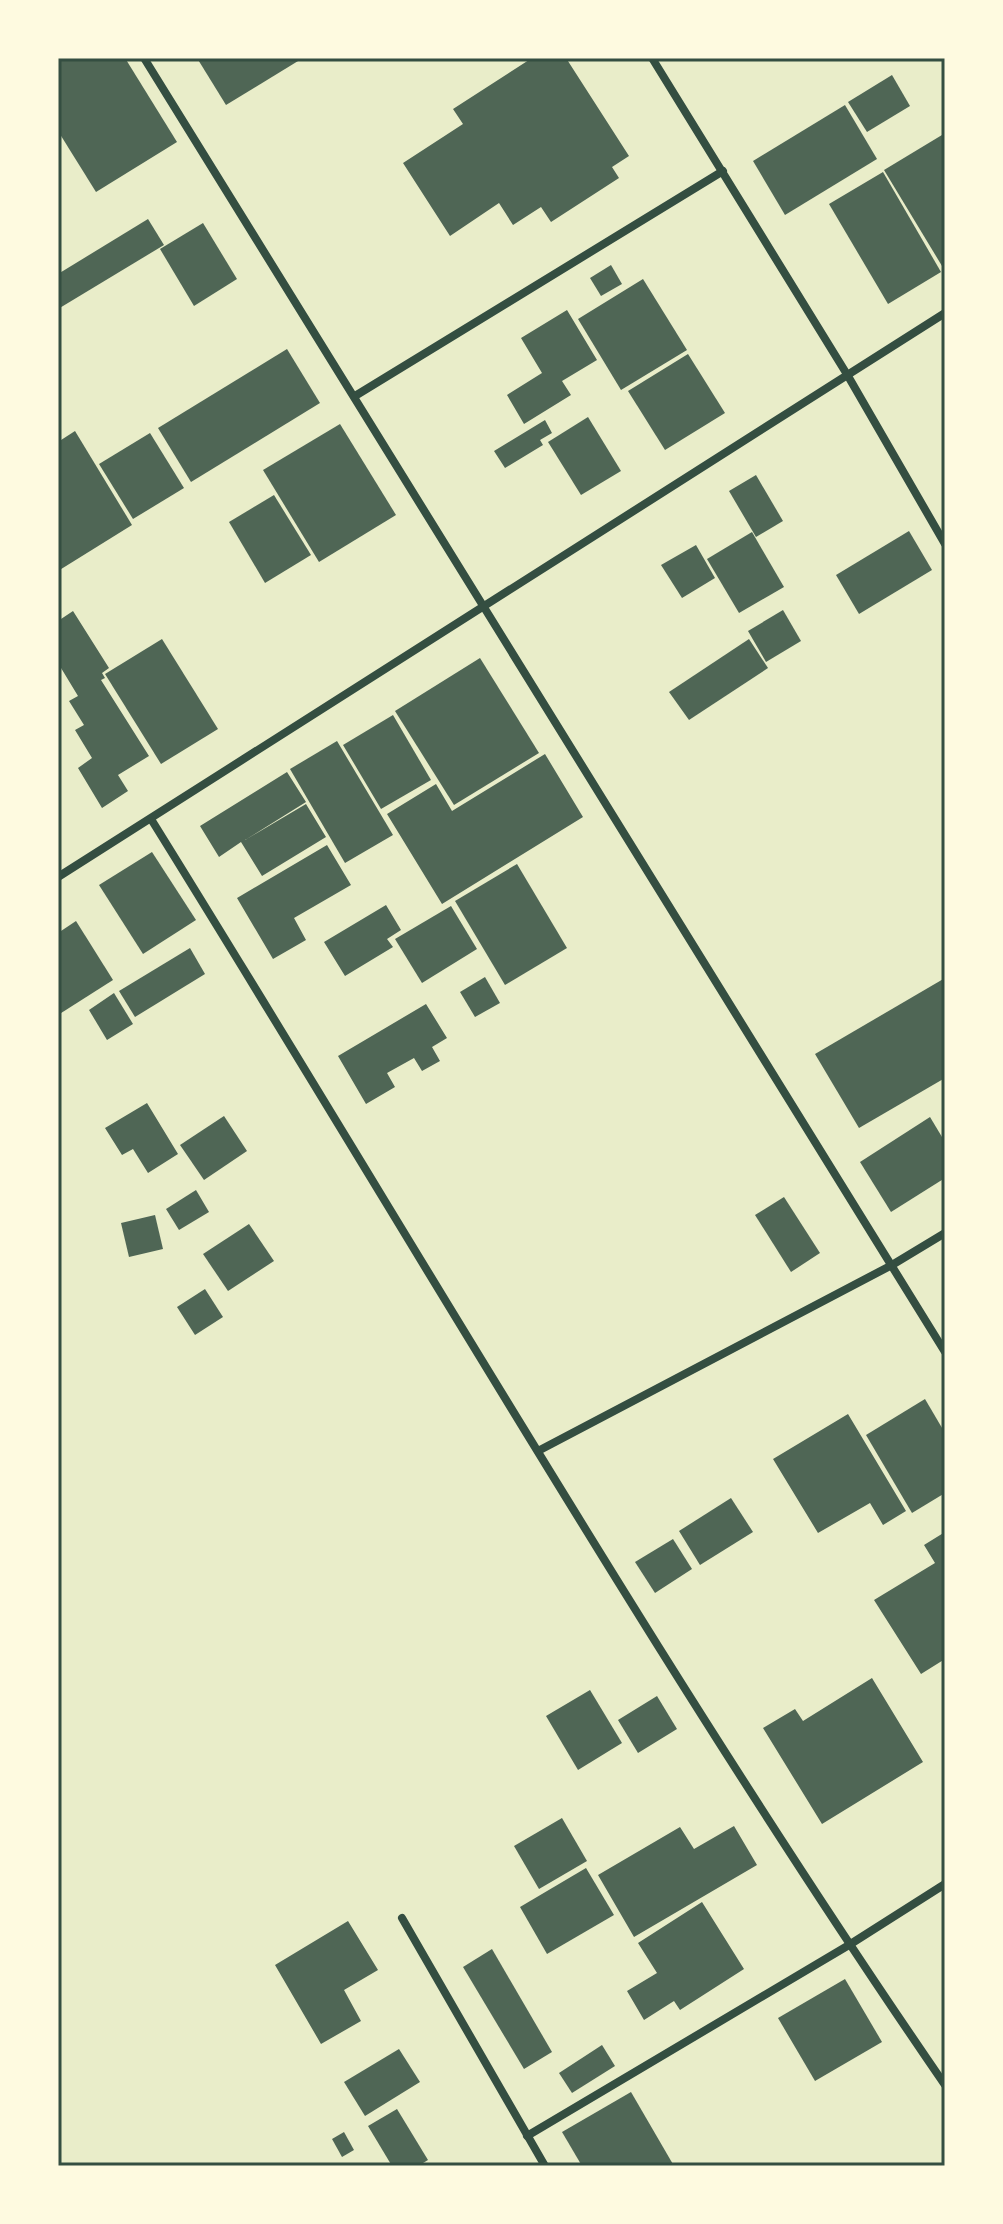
<svg xmlns="http://www.w3.org/2000/svg" width="1003" height="2224" font-family="Spectral,serif">
	<style>
		.building { fill: #4f6655 }
		.lines { fill: none; stroke-linecap: round; stroke-linejoin: round }
		.minor { stroke: #344e41; stroke-width: 8 }
		.neatline { fill: none; stroke: #344e41; stroke-width: 3 }
	</style>
	<rect width="100%" height="100%" fill="#e9edc9"/>
	<g class="building">
		<polygon points="58,58 125,58 177,142 96,192 58,131"/>
		<polygon points="197,58 303,58 226,105"/>
		<polygon points="532,58 566,58 629,156 612,167 619,178 551,222 541,207 513,225 499,203 450,236 403,163 463,124 453,109"/>
		<polygon points="892,75 910,106 867,132 848,102"/>
		<polygon points="845,105 877,159 785,215 753,161"/>
		<polygon points="942,135 945,140 945,265 942,266 884,170"/>
		<polygon points="883,172 941,272 888,304 829,204"/>
		<polygon points="148,219 164,245 58,309 58,274"/>
		<polygon points="203,223 237,279 194,306 160,249"/>
		<polygon points="611,265 622,284 601,296 590,278"/>
		<polygon points="643,279 687,350 621,390 578,319"/>
		<polygon points="567,310 597,360 562,381 571,395 524,424 507,395 542,373 521,338"/>
		<polygon points="287,349 320,403 191,482 158,428"/>
		<polygon points="688,354 725,413 665,450 628,391"/>
		<polygon points="588,417 621,471 581,495 548,442"/>
		<polygon points="545,420 552,433 540,440 543,445 505,468 494,451"/>
		<polygon points="340,424 396,515 319,562 263,470"/>
		<polygon points="75,431 132,525 58,571 58,442"/>
		<polygon points="150,433 184,488 133,519 99,464"/>
		<polygon points="756,475 783,521 756,537 729,491"/>
		<polygon points="274,495 311,555 265,583 229,522"/>
		<polygon points="909,531 932,570 859,614 836,575"/>
		<polygon points="752,532 784,587 739,613 707,559"/>
		<polygon points="696,545 715,578 682,598 661,565"/>
		<polygon points="783,610 801,641 766,662 748,631"/>
		<polygon points="73,611 109,668 102,673 105,678 101,680 149,756 118,775 128,791 102,808 78,768 92,758 75,730 84,725 69,701 78,696 58,663 58,621"/>
		<polygon points="162,639 218,729 161,764 105,674"/>
		<polygon points="749,639 768,668 689,720 669,692"/>
		<polygon points="480,658 539,753 454,805 395,711"/>
		<polygon points="393,715 431,780 381,809 343,745"/>
		<polygon points="337,741 393,835 345,863 290,769"/>
		<polygon points="545,754 583,817 442,904 387,814 436,784 452,811"/>
		<polygon points="287,772 306,802 245,840 306,804 326,837 262,876 241,842 219,857 200,826"/>
		<polygon points="327,845 351,885 294,918 306,940 273,959 237,898"/>
		<polygon points="152,852 196,920 143,954 99,885"/>
		<polygon points="517,864 567,948 505,985 455,901"/>
		<polygon points="386,905 401,930 387,939 393,947 345,976 324,942"/>
		<polygon points="451,906 477,949 422,983 395,939"/>
		<polygon points="76,921 113,980 58,1015 58,933"/>
		<polygon points="190,948 205,974 135,1017 119,991"/>
		<polygon points="485,977 500,1003 475,1017 460,992"/>
		<polygon points="945,978 945,1078 859,1128 815,1054"/>
		<polygon points="114,993 133,1024 107,1040 89,1010"/>
		<polygon points="426,1004 447,1038 432,1047 440,1061 422,1071 414,1058 387,1073 395,1087 366,1104 338,1056"/>
		<polygon points="147,1103 178,1154 148,1173 133,1149 122,1155 105,1128"/>
		<polygon points="224,1116 247,1151 204,1180 180,1145"/>
		<polygon points="930,1117 945,1142 945,1178 891,1212 860,1162"/>
		<polygon points="196,1190 209,1212 179,1230 166,1209"/>
		<polygon points="784,1197 820,1253 791,1272 755,1215"/>
		<polygon points="155,1215 163,1249 129,1257 121,1223"/>
		<polygon points="249,1224 274,1261 228,1291 203,1254"/>
		<polygon points="205,1289 223,1317 195,1335 177,1307"/>
		<polygon points="925,1399 945,1433 945,1493 912,1513 866,1435"/>
		<polygon points="848,1414 906,1511 883,1525 870,1503 818,1533 773,1459"/>
		<polygon points="731,1498 753,1532 700,1565 679,1531"/>
		<polygon points="945,1532 945,1659 921,1674 874,1600 935,1563 924,1545"/>
		<polygon points="673,1539 692,1569 655,1593 635,1562"/>
		<polygon points="872,1678 923,1762 822,1824 763,1728 795,1709 803,1721"/>
		<polygon points="590,1690 622,1743 578,1770 546,1716"/>
		<polygon points="657,1696 677,1729 638,1753 618,1720"/>
		<polygon points="562,1818 587,1861 539,1889 514,1846"/>
		<polygon points="734,1826 757,1865 634,1937 598,1875 680,1827 694,1849"/>
		<polygon points="586,1868 614,1915 547,1954 520,1907"/>
		<polygon points="702,1902 744,1969 680,2010 674,2001 644,2020 627,1991 657,1973 638,1943"/>
		<polygon points="348,1921 378,1970 344,1990 361,2021 321,2044 275,1965"/>
		<polygon points="492,1949 552,2052 524,2069 463,1967"/>
		<polygon points="845,1979 882,2042 815,2081 778,2018"/>
		<polygon points="602,2045 615,2066 572,2093 559,2073"/>
		<polygon points="399,2049 420,2082 365,2116 344,2082"/>
		<polygon points="631,2092 674,2166 582,2166 562,2132"/>
		<polygon points="397,2109 428,2160 418,2166 392,2166 368,2126"/>
		<polygon points="344,2132 354,2150 342,2157 332,2139"/>
	</g>
	<g class="lines">
		<g class="minor">
			<polyline points="144,58 945,1352"/>
			<polyline points="652,58 848,376 945,544"/>
			<polyline points="355,396 723,171"/>
			<path d="M 151,819 C 414,1242 663,1675 945,2085"/>
			<polyline points="58,877 945,313"/>
			<polyline points="538,1451 892,1265 945,1233"/>
			<polyline points="402,1918 545,2166"/>
			<polyline points="527,2136 849,1945 945,1884"/>
		</g>
	</g>
	<rect width="1003" height="2224" fill="none" stroke="#fefae0" stroke-width="120"/>
	<rect x="60" y="60" width="883" height="2104" class="neatline"/>
</svg>
